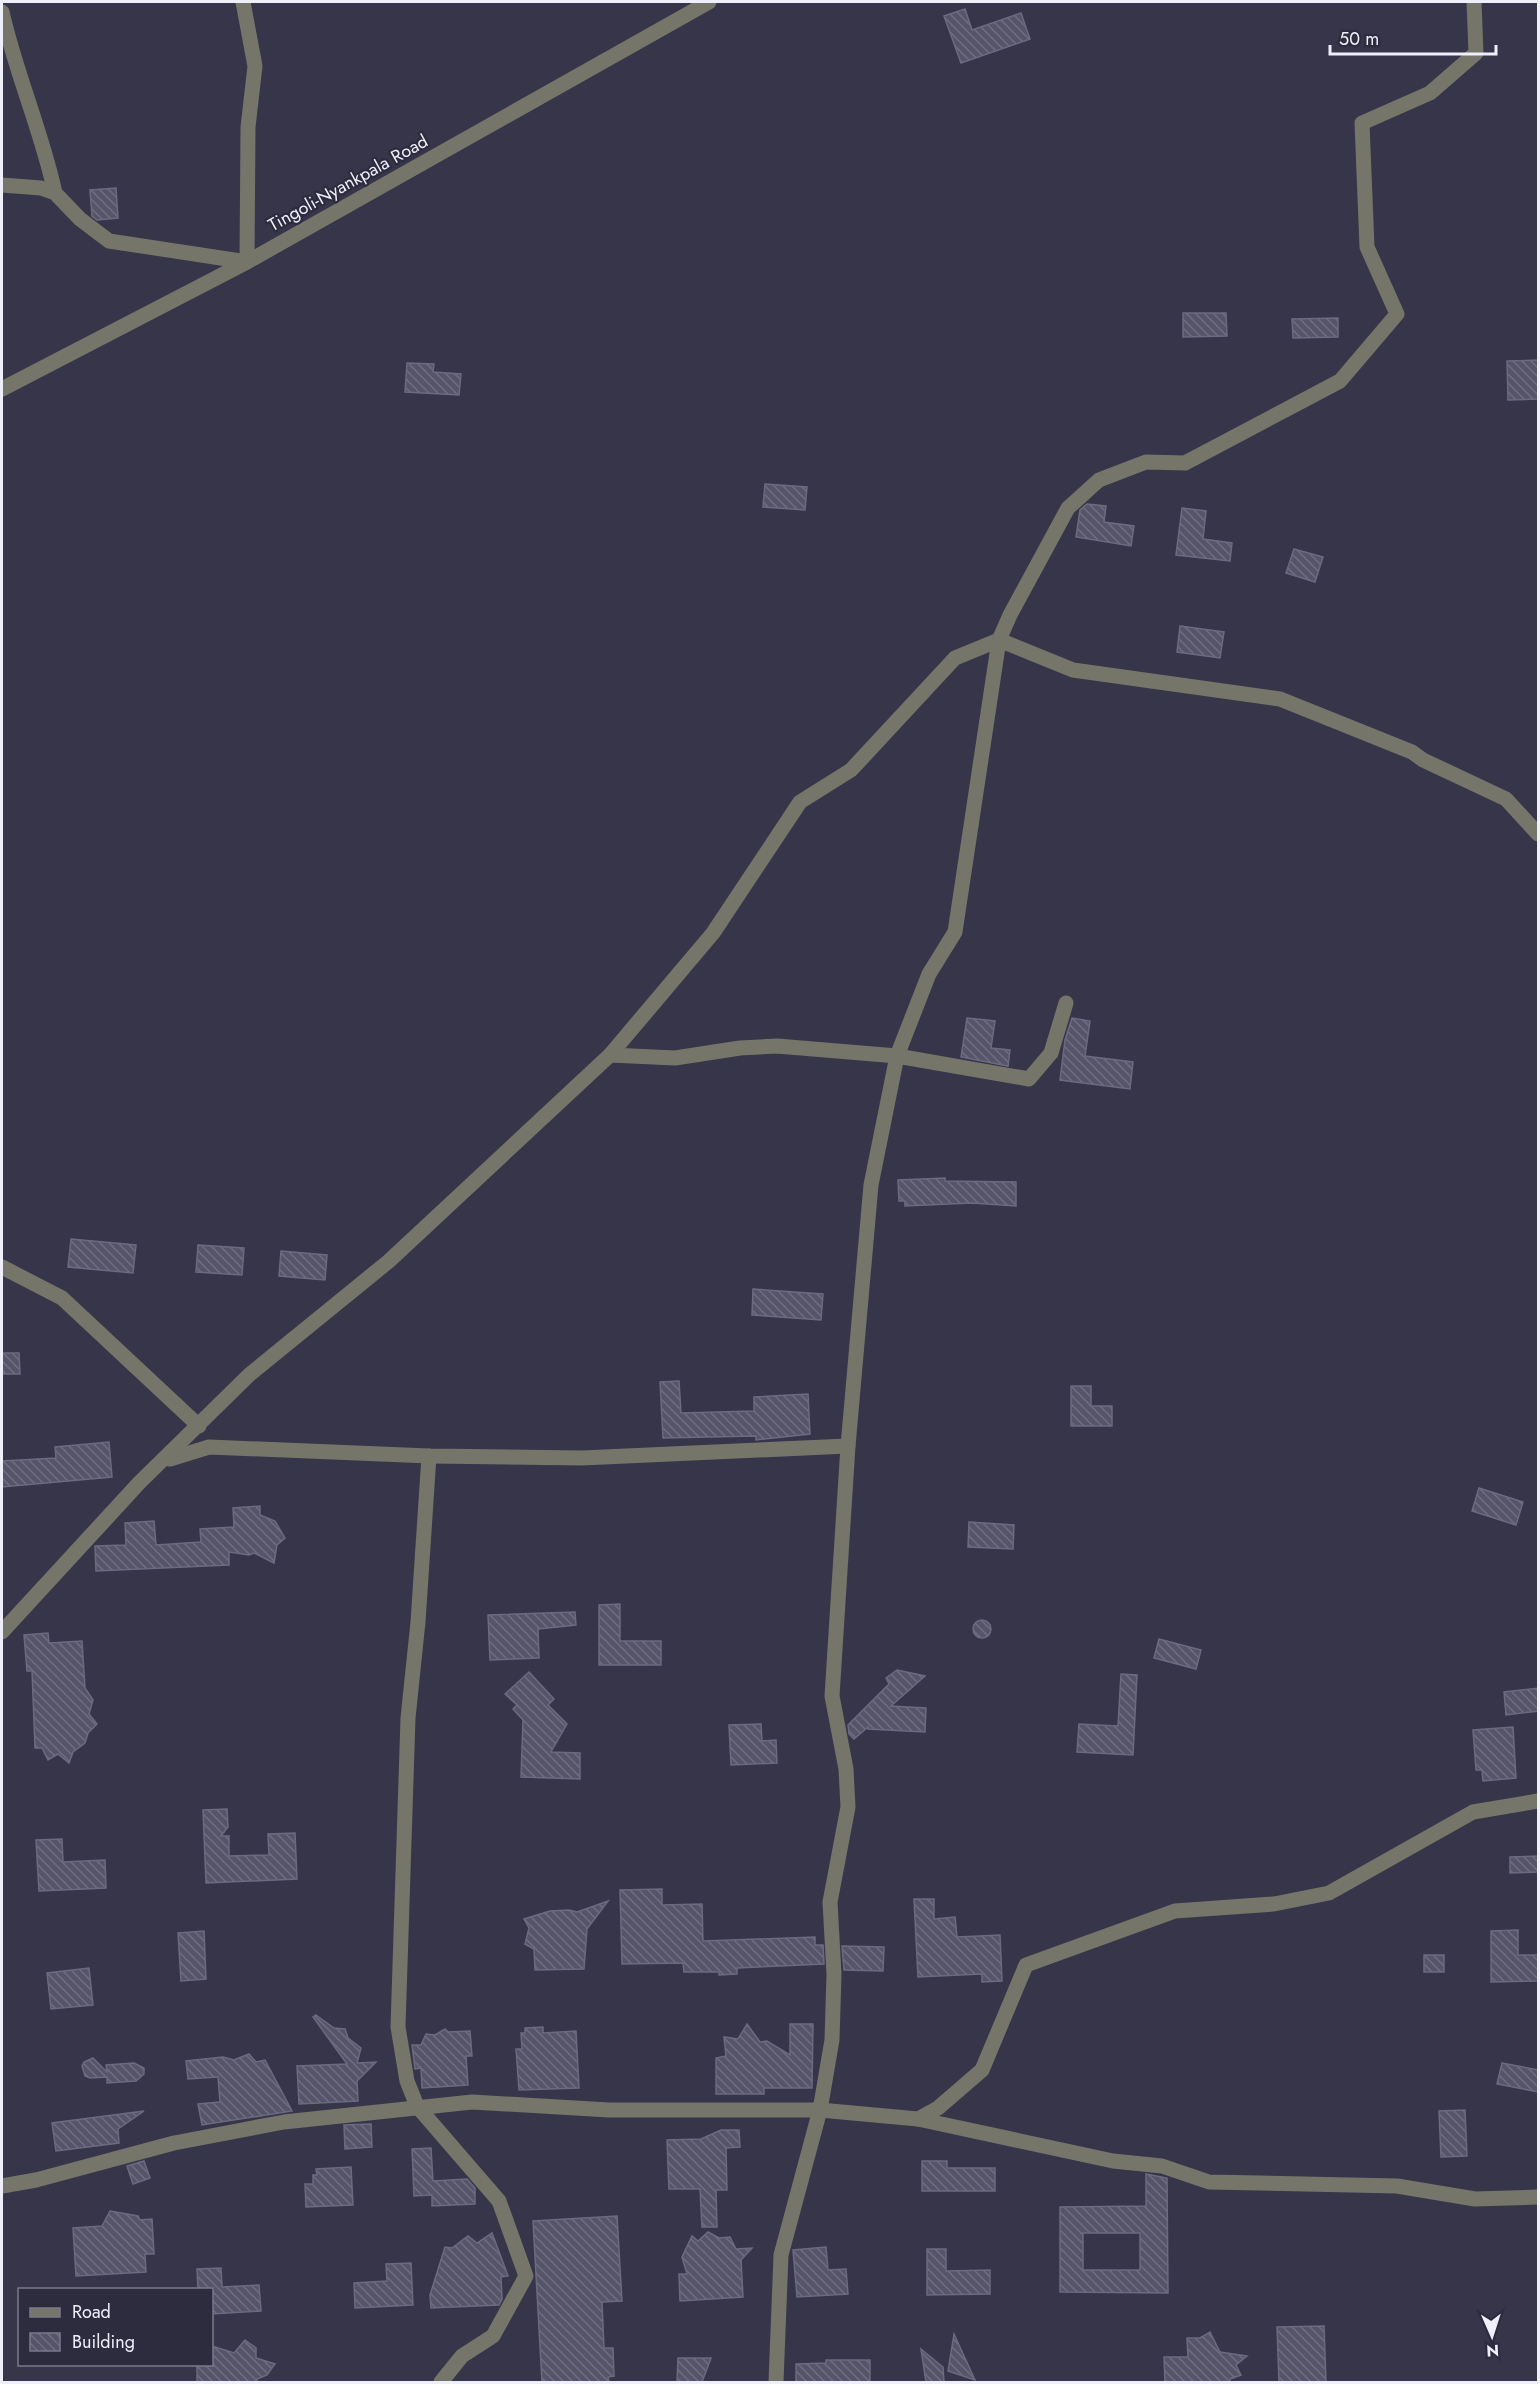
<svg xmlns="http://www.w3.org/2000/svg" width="1540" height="2384" font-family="Jost,sans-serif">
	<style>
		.building { fill: url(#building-back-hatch); stroke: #6c6a81; stroke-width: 1.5; fill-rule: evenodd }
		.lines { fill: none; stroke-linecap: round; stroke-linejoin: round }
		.street { stroke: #75756a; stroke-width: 15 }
		.labels { text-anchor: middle; stroke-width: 4.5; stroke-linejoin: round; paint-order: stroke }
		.street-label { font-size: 18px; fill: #efeefb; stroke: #2d2b3e }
	</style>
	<defs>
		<pattern id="building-back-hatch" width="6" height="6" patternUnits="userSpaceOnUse" patternTransform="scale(1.5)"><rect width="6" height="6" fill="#565469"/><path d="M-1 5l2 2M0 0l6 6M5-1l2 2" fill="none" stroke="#6f6d7f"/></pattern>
	</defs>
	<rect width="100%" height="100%" fill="#373549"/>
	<g class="building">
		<polygon points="965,9 972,30 1021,13 1030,39 961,63 944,16"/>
		<polygon points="116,188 118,218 97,220 92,216 90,190"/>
		<polygon points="1183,313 1226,313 1227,336 1183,337"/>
		<polygon points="1338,318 1338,337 1293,338 1292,319"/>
		<polygon points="1539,360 1539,399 1508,400 1507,361"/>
		<polygon points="407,363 434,364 433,372 461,374 459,395 405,392"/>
		<polygon points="765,484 807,487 805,510 763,507"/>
		<polygon points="1087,504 1106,506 1104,522 1134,526 1131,546 1076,537 1080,510"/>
		<polygon points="1182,508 1206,511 1203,539 1232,543 1230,561 1176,555"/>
		<polygon points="1294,549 1323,557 1315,582 1286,573"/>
		<polygon points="1180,626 1224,632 1220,658 1177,652"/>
		<polygon points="967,1018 995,1021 991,1048 1010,1050 1008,1066 961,1057"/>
		<polygon points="1072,1018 1090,1021 1085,1056 1133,1062 1130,1089 1060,1080 1065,1040"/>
		<polygon points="945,1178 945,1181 1016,1182 1016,1206 972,1203 905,1206 905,1201 899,1201 898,1180"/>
		<polygon points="71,1239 136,1245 133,1273 68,1267"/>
		<polygon points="198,1245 244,1248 242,1275 196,1272"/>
		<polygon points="281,1251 327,1255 325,1280 279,1276"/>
		<polygon points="753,1289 823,1294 821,1320 752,1315"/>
		<polygon points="2,1353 19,1353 20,1374 2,1374"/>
		<polygon points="679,1381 681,1413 754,1411 754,1397 808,1394 810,1434 756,1440 756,1436 663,1438 660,1382"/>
		<polygon points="1071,1386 1091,1386 1091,1406 1112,1406 1112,1426 1071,1426"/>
		<polygon points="109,1442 112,1477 2,1487 2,1461 56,1458 55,1447"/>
		<polygon points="1479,1488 1523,1502 1516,1525 1472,1511"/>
		<polygon points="260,1506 260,1515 275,1521 285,1538 277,1545 274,1563 254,1553 249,1555 229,1552 229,1565 96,1571 95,1546 126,1545 125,1523 154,1521 156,1545 201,1542 200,1529 234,1527 233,1508"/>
		<polygon points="969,1522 1014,1525 1013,1549 968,1547"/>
		<polygon points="620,1604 620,1641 661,1641 661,1665 599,1665 599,1605"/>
		<polygon points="575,1612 576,1625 538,1629 539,1658 490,1660 488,1615"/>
		<circle cx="982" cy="1629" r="9"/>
		<polygon points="48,1633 49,1643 82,1641 85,1688 93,1700 89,1714 97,1724 88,1733 85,1743 73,1752 69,1763 58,1754 48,1760 42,1748 35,1748 32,1671 27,1671 24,1635"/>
		<polygon points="1159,1639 1201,1650 1196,1669 1154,1658"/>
		<polygon points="897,1670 925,1676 891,1706 926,1708 925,1732 868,1729 868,1727 854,1739 849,1734 848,1725 889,1684 886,1678"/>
		<polygon points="529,1672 554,1699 548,1705 567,1724 551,1752 580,1753 580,1779 521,1777 523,1720 513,1709 517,1705 505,1694"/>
		<polygon points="1121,1674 1137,1675 1133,1755 1077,1752 1079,1724 1118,1726"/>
		<polygon points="1539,1688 1539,1711 1506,1715 1504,1692"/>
		<polygon points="761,1724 762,1741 776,1740 777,1763 731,1765 729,1725"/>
		<polygon points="1513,1727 1516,1778 1483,1781 1482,1770 1476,1770 1473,1730"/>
		<polygon points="227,1809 228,1827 221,1836 229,1836 229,1856 269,1855 268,1834 295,1833 297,1879 206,1883 203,1810"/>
		<polygon points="62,1839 63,1862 105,1860 106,1888 39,1891 36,1840"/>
		<polygon points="1539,1856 1539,1872 1510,1873 1510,1857"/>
		<polygon points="662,1889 662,1905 702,1904 703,1941 815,1937 815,1945 823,1945 824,1964 737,1968 737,1974 719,1975 719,1972 684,1972 683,1963 622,1964 620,1890"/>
		<polygon points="914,1899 934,1899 934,1919 955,1917 957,1937 1000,1935 1002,1981 982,1982 982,1974 918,1977"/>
		<polygon points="608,1901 587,1929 584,1969 535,1970 534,1949 525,1944 529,1928 524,1919 550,1911 569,1910 577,1912"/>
		<polygon points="1518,1930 1518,1955 1539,1955 1539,1981 1491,1982 1491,1931"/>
		<polygon points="204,1931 206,1979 181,1981 178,1933"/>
		<polygon points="842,1946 884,1947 883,1971 844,1970"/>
		<rect x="1424" y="1955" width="20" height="17"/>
		<polygon points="89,1968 93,2005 51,2009 47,1973"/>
		<polygon points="316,2015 334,2028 345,2029 348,2038 361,2048 357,2063 376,2062 357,2081 358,2101 299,2104 297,2066 347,2064 313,2017"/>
		<polygon points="747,2024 760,2042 767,2041 790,2055 790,2024 813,2024 812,2088 764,2088 764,2094 716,2094 716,2058 726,2056 724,2037 738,2039"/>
		<polygon points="543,2027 543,2033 576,2031 579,2088 519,2090 516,2049 522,2049 521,2033 525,2033 525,2028"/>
		<polygon points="445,2029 448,2032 470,2031 472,2056 466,2056 468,2085 422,2088 421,2068 415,2069 412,2045 421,2045 426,2034 435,2035"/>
		<polygon points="249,2054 256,2062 265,2060 292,2111 202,2125 198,2104 220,2102 218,2077 188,2079 186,2061 223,2057 234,2060"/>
		<polygon points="93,2058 107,2072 106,2065 134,2063 144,2068 144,2074 136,2081 107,2083 107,2077 90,2078 85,2076 82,2066 84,2062"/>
		<polygon points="1502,2063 1539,2070 1539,2092 1497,2084"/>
		<polygon points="1465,2110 1467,2156 1441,2157 1439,2111"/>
		<polygon points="144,2111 118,2129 119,2143 56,2151 52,2123"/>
		<polygon points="371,2124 372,2147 345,2149 344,2125"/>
		<polygon points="721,2130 739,2130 740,2147 726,2148 727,2190 716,2190 717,2227 702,2227 700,2189 669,2189 667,2140 701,2139"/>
		<polygon points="431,2148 433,2181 467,2179 475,2188 475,2204 432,2206 432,2195 414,2196 412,2149"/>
		<polygon points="144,2161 150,2178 133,2184 127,2166"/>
		<polygon points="922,2161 947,2161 947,2168 995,2168 995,2191 922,2191"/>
		<polygon points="351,2167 353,2205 306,2207 305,2184 313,2184 313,2175 317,2175 316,2169"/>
		<path d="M 1146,2174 L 1167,2178 L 1168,2293 L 1060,2292 L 1060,2207 L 1146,2206 ZM 1083,2233 L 1140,2233 L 1140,2270 L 1083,2270 Z"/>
		<polygon points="110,2211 138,2216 140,2220 152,2219 154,2254 145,2254 146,2272 76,2276 73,2228 102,2226"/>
		<polygon points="617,2216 622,2301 602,2302 604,2348 613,2348 614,2376 608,2377 609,2382 542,2382 533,2221"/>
		<polygon points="708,2232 719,2238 730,2237 736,2249 752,2248 741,2260 743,2297 680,2301 679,2274 687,2274 682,2257 692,2236 698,2241"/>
		<polygon points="492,2233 508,2276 501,2277 502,2299 499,2305 431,2308 430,2295 445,2247 452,2248 468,2236 477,2243"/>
		<polygon points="826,2247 828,2270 846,2269 848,2294 797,2297 793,2250"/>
		<polygon points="927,2249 946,2249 946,2271 990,2270 990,2294 927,2295"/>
		<polygon points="411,2263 413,2305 355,2308 354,2283 387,2281 386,2264"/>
		<polygon points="221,2268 222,2287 259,2285 261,2311 212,2314 212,2289 198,2289 197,2269"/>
		<polygon points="1324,2326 1326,2382 1279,2382 1277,2327"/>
		<polygon points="1210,2332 1220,2352 1247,2356 1236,2365 1241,2375 1230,2379 1230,2382 1165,2382 1164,2357 1188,2357 1187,2338 1200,2338"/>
		<polygon points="954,2334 975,2380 948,2371"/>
		<polygon points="245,2340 256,2348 256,2358 275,2364 267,2375 257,2379 257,2382 197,2382 197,2364 212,2364 212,2346 234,2353"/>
		<polygon points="921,2349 943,2367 944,2382 926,2382"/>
		<polygon points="678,2358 711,2358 702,2382 677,2382"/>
		<polygon points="826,2360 870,2360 870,2382 796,2382 796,2364 826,2363"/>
	</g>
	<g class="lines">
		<g class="street">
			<path d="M 2,12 C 16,74 42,132 55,193"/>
			<polyline points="2,185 41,188 55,193 80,219 109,241 247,262 248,127 255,66 243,2"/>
			<polyline points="2,389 247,262 709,2"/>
			<polyline points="610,1055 675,1058 740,1048 777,1046 897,1056 1029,1079 1051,1053 1066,1003"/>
			<polyline points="2,1267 62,1298 199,1426"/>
			<polyline points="429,1456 418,1622 408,1718 398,2027 407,2081 417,2106 499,2201 526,2276 493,2336 462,2356 441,2382"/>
			<polyline points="170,1459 209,1447 429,1456 582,1458 848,1446"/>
			<polyline points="2,1632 139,1483 249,1375 389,1261 610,1055 713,933 800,802 851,770 955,658 999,640 1010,615 1068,508 1099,480 1146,462 1185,463 1340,381 1397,314 1367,247 1362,123 1430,93 1476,53 1474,2"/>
			<polyline points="918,2119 938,2108 982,2070 1026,1965 1175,1911 1274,1904 1329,1893 1473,1812 1538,1801"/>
			<polyline points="2,2186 36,2180 174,2143 284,2122 472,2102 609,2110 820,2110 918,2119 1113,2161 1162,2166 1209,2182 1397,2186 1475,2199 1538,2197"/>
			<polyline points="776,2382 781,2255 820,2110 832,2040 834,1974 830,1902 848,1807 846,1769 832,1696 848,1446 871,1185 897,1056 929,974 955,932 999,640 1073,670 1280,699 1412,752 1423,760 1506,799 1538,834"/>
		</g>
	</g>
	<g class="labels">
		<g class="street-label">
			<text transform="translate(348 183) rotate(-29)" y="6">Tingoli-Nyankpala Road</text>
		</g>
	</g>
	<rect width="1540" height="2384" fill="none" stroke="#efeefb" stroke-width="6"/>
	<rect x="18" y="2288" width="195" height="78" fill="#2d2b3e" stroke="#7b798a" stroke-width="1.5"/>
	<rect x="30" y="2308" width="30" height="9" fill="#75756a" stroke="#7b798a" stroke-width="1.5"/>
	<text x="72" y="2318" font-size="18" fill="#efeefb">Road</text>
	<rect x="30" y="2333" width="30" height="18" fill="url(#building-back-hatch)" stroke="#7b798a" stroke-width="1.5"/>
	<text x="72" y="2348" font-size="18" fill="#efeefb">Building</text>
	<g transform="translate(1492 2336) rotate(177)" stroke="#2d2b3e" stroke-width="4.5" paint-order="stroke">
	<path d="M0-4.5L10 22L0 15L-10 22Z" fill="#efeefb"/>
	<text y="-9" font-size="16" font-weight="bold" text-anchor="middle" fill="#efeefb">N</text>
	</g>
	<path d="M1330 45v9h166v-9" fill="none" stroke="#efeefb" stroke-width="3"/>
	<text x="1339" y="45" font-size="18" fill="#efeefb" stroke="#2d2b3e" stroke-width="4.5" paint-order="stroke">50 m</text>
</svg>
